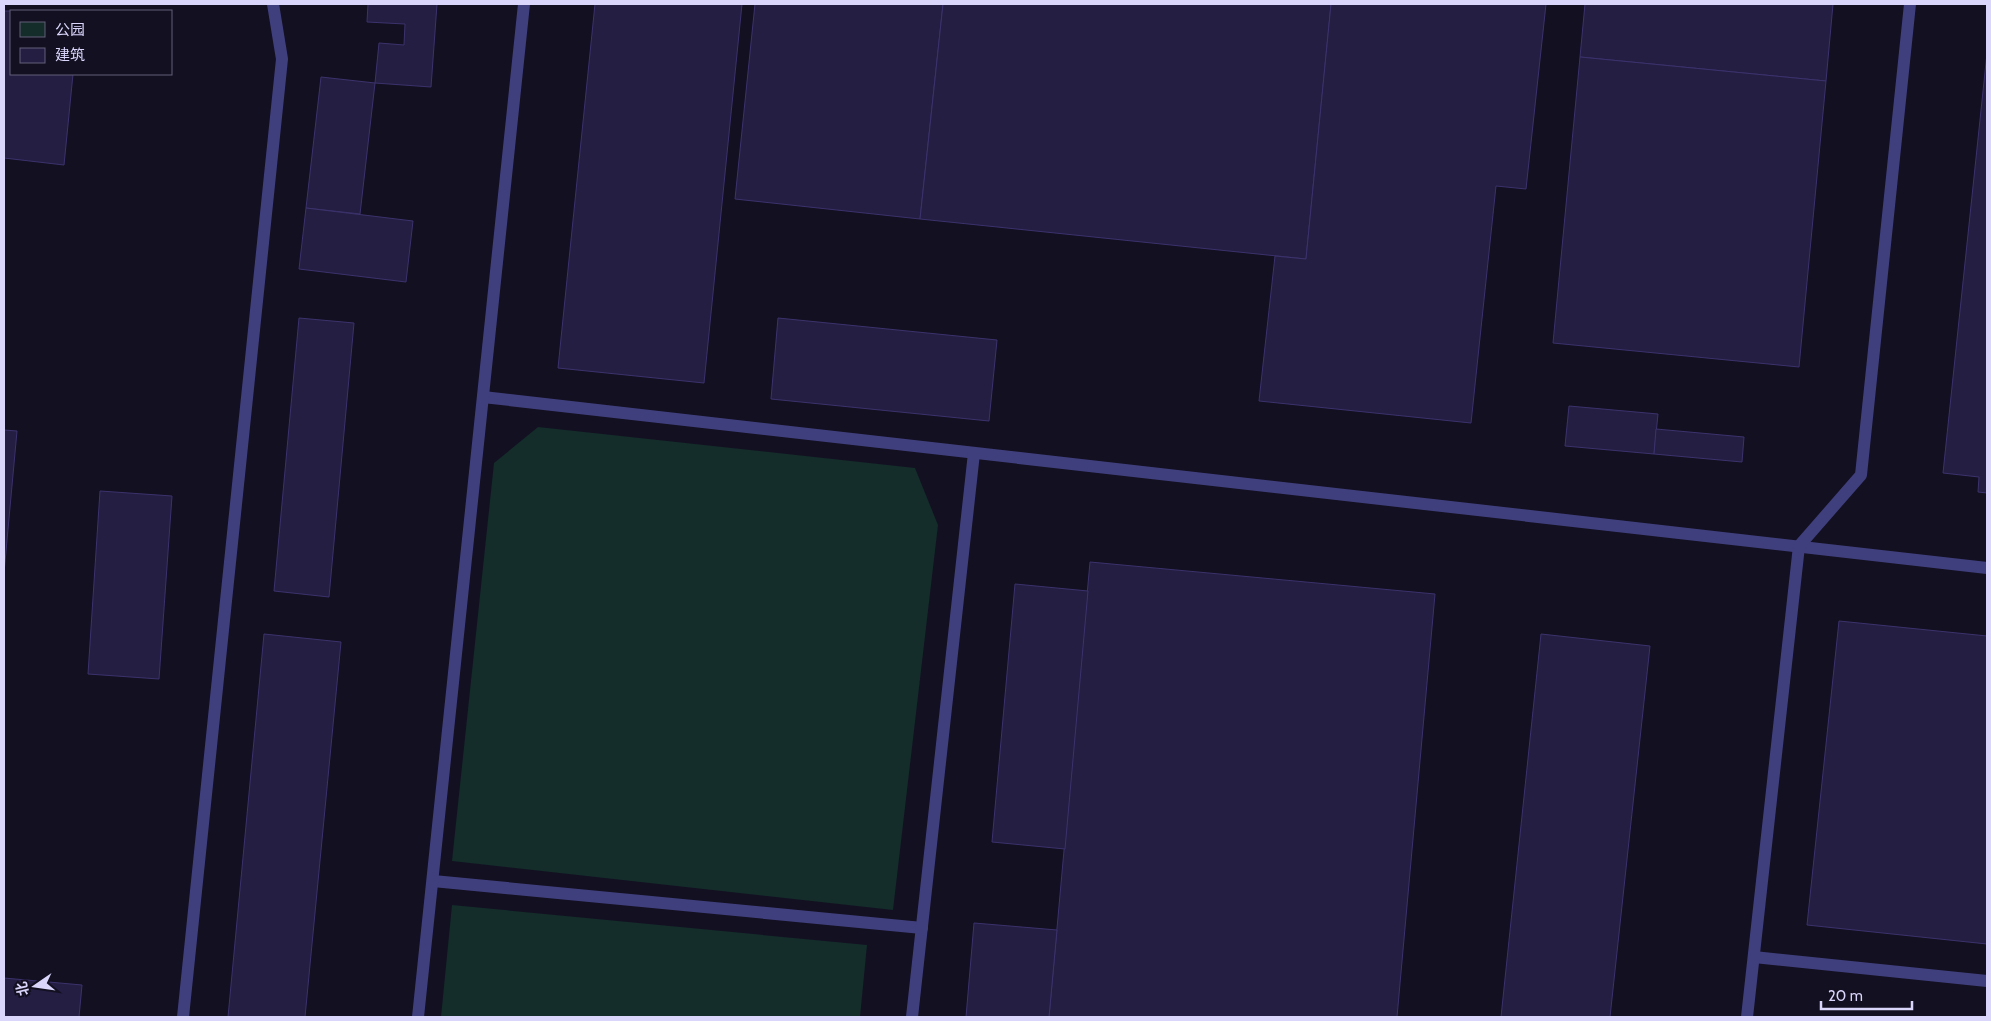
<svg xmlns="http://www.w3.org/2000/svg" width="1991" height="1021" font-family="Cabin,'Noto Sans SC',sans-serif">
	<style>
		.green { fill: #142c2a }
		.building { fill: #241e42; stroke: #3c326c }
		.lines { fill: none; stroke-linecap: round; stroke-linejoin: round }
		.lane { stroke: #403f7d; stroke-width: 12 }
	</style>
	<rect width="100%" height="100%" fill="#131022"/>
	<g class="green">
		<polygon points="538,427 915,468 938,525 893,910 452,861 494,463"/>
		<polygon points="452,905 867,945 860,1017 441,1017"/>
	</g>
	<g class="building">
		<polygon points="368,4 437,4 431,87 375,83 379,43 404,45 405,24 367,22"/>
		<polygon points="595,4 742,4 704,383 558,368"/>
		<polygon points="755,4 943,4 920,219 735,199"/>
		<polygon points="943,4 1331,4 1306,259 920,219"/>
		<polygon points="1331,4 1546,4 1526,189 1496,186 1471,423 1259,401 1275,256 1306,259"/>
		<polygon points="1585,4 1833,4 1826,81 1580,57"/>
		<polygon points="4,11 11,11 11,74 73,74 64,165 4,158"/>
		<polygon points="1987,53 1987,493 1978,492 1979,477 1943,473"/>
		<polygon points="1580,57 1826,81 1799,367 1553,343"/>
		<polygon points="321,77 375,83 360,214 306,208"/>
		<polygon points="306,208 413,221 406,282 299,269"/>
		<polygon points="299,318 354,323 329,597 274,591"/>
		<polygon points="778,318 997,340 989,421 771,399"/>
		<polygon points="1569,406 1658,414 1654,454 1565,446"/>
		<polygon points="1656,429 1744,437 1742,462 1654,454"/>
		<polygon points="4,430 17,431 4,573"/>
		<polygon points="100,491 172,496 159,679 88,674"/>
		<polygon points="1090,562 1435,594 1397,1017 1049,1017"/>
		<polygon points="1015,584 1088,591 1065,849 992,842"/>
		<polygon points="1839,621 1987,636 1987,944 1807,925"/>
		<polygon points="264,634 341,642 305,1017 228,1017"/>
		<polygon points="1541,634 1650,646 1610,1017 1501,1017"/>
		<polygon points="974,923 1057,930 1049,1017 966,1017"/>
		<polygon points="4,978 82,985 79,1017 4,1017"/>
	</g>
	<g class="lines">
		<g class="lane">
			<polyline points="483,397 1987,568"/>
			<polyline points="433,881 922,928"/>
			<polyline points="1754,957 1987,981"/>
			<polyline points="183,1017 282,59 273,4"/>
			<polyline points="418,1017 524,4"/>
			<polyline points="912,1017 974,453"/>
			<polyline points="1747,1017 1799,546 1861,475 1910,4"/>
		</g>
	</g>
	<rect width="1991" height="1021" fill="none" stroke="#d9d5fb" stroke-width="10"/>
	<rect x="10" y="10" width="162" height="65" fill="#131022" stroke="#625f79"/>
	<rect x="20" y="22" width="25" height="15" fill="#142c2a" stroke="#625f79"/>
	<text x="55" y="35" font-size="15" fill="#d9d5fb">公园</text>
	<rect x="20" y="48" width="25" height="15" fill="#241e42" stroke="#625f79"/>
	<text x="55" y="60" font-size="15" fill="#d9d5fb">建筑</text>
	<g transform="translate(35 986) rotate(257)" stroke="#131022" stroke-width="4" paint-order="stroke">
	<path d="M0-4L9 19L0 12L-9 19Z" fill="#d9d5fb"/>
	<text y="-8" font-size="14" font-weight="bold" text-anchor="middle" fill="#d9d5fb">北</text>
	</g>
	<path d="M1821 1001v8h91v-8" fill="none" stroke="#d9d5fb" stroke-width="2.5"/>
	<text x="1828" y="1001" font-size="15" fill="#d9d5fb" stroke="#131022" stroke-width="4" paint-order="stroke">20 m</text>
</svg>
